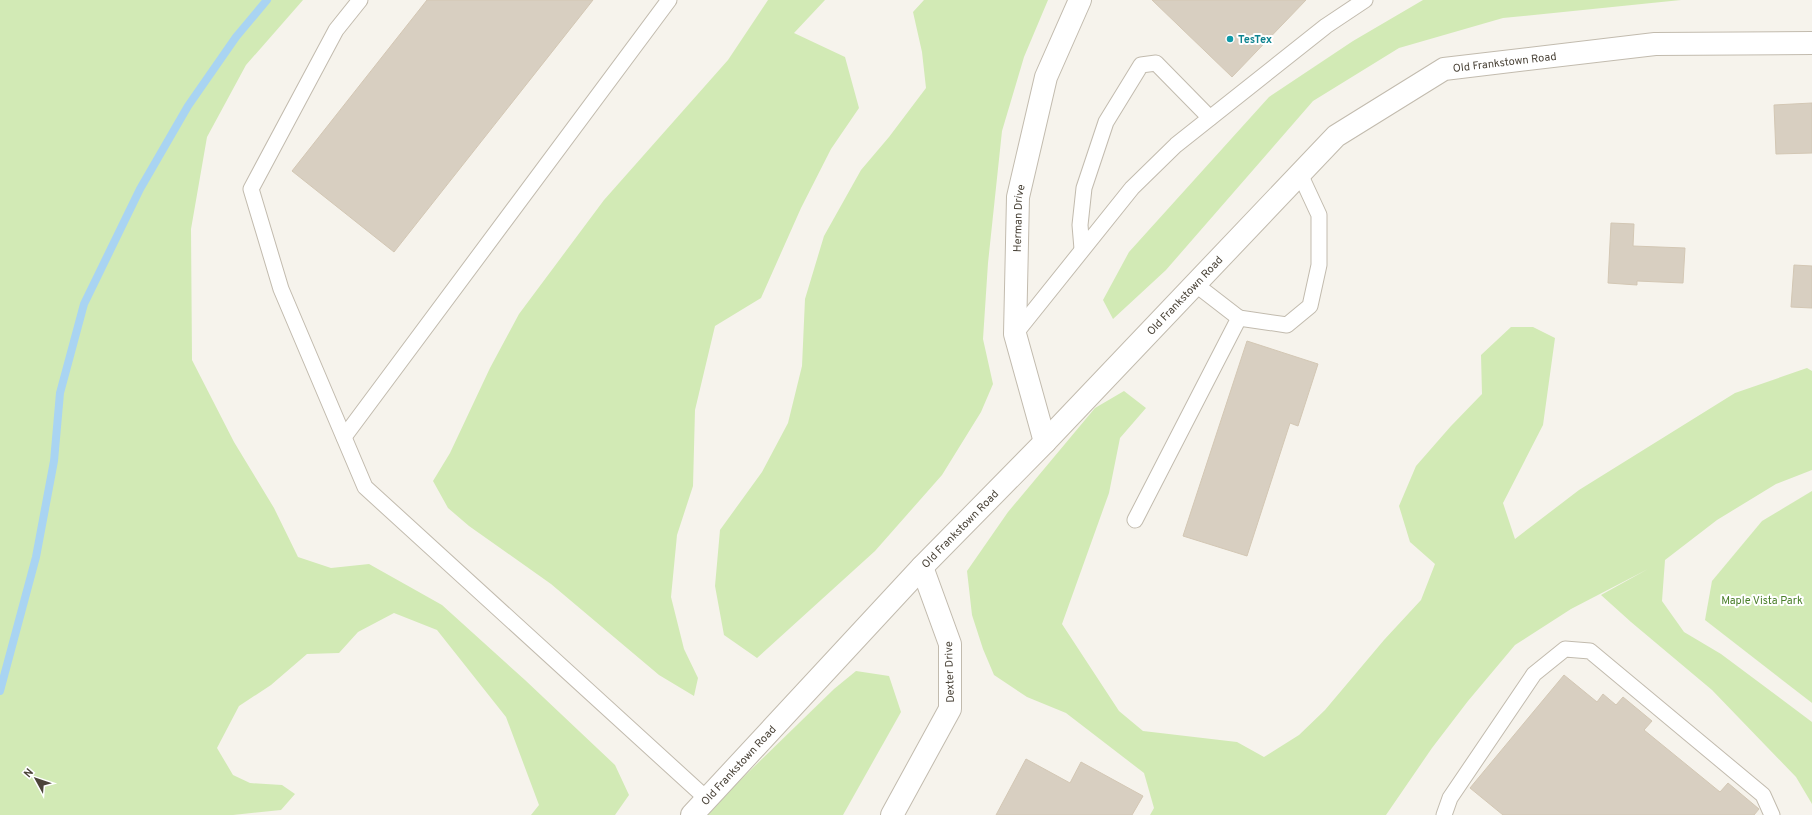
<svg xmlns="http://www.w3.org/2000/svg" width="1812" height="815" font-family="Overpass,sans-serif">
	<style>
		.green { fill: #d2eab5 }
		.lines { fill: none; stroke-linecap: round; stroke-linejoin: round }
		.stream { stroke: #a9d4f2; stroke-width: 8 }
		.building { fill: #d8cfc1; stroke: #d3c7b4 }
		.service-casing { stroke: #c2bbae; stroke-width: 17 }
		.minor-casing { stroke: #c2bbae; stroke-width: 24 }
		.tertiary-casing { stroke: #c2bbae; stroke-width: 24 }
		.service { stroke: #fff; stroke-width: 15 }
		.minor { stroke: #fff; stroke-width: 22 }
		.tertiary { stroke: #fff; stroke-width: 22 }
		.culture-dot { fill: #0f9aa8; stroke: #fff; stroke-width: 1.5 }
		.labels { text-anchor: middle; stroke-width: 4; stroke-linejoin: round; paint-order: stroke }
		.culture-label { font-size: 11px; font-weight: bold; fill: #0d838f; stroke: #fff; text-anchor: start }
		.street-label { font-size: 11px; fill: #4b4439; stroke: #fff }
		.park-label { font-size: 11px; fill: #4a7f2a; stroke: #fff }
	</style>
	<rect width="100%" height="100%" fill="#f6f3ec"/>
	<g class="green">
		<polygon points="0,0 303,0 246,65 207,137 191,229 192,360 234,442 274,508 298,557 331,568 369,564 442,605 525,680 615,765 629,795 615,815 531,815 539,805 506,717 437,630 394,613 358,632 339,653 307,654 271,685 239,706 217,748 233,775 250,783 282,785 295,794 281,810 233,815 0,815"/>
		<polygon points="768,0 825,0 794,33 845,57 859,108 831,149 801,208 761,298 715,326 695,410 693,486 677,535 671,597 684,649 698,678 694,696 659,675 551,584 469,526 448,508 433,481 450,453 490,368 519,314 604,200 728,60"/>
		<polygon points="924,0 1048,0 1024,57 1002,131 988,263 983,339 993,384 981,412 942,475 875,551 757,658 724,635 715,586 720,530 762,472 788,423 802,366 805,299 824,236 861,170 889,137 926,88 922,52 913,12"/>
		<polygon points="1423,0 1681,0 1503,18 1399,48 1313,101 1166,270 1113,319 1103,300 1129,252 1269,97 1353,41"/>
		<polygon points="1511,327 1533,327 1555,338 1543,425 1503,503 1515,539 1579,490 1735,393 1807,368 1812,371 1812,470 1776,484 1717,520 1665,560 1662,601 1684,632 1721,654 1812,722 1812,804 1796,777 1712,690 1631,622 1601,595 1648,569 1571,609 1515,645 1468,701 1432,748 1386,815 1150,815 1154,808 1144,773 1066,713 1027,697 994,675 983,649 972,615 967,571 1008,512 1095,408 1124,391 1146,408 1120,438 1109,493 1062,624 1119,711 1143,731 1237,742 1264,757 1299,735 1325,710 1384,640 1421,600 1435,564 1410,542 1399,506 1416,466 1451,426 1482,394 1481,355"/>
		<polygon points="1812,491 1812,703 1705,620 1712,581 1762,521"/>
		<polygon points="856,671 889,676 901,712 843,815 707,815 726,794 834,689"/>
	</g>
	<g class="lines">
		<polyline class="stream" points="0,691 36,557 54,461 60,393 84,304 140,189 188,106 236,37 267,0"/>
	</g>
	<g class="building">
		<polygon points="427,0 593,0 394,252 292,171"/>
		<polygon points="1152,0 1306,0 1232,77"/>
		<polygon points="1812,103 1812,153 1776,154 1774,105"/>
		<polygon points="1611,223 1634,224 1633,246 1685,248 1683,283 1637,281 1637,285 1608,283"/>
		<polygon points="1794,265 1812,266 1812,308 1791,307"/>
		<polygon points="1247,341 1318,364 1298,426 1290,423 1247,556 1183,536"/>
		<polygon points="1564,675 1597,702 1603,694 1616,705 1623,697 1652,721 1644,730 1720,792 1728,783 1759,809 1754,815 1503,815 1470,788"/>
		<polygon points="1026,759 1070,783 1081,762 1143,796 1132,815 996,815"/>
	</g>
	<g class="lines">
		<defs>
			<g id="service">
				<polyline points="360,0 336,30 251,189 281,289 365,487 707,799"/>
				<polyline points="1082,249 1080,225 1084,188 1106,122 1141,65 1156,63 1210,118"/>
				<polyline points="1239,318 1287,325 1310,306 1319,265 1319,215 1300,174"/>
				<polyline points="1015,334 1132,188 1176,145 1326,26 1365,0"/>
				<polyline points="344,437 669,0"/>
				<polyline points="1135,520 1239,318 1195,284"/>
				<polyline points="1444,815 1450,798 1534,674 1565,649 1590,651 1763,795 1772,815"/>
			</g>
			<g id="minor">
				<path id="s1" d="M 1045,442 L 1015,334 L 1018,197 L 1046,77 L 1080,0"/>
				<polyline points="892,815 950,709 950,644 922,567"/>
			</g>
			<g id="tertiary">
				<path id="s2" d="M 692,815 L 922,567 L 1045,442 L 1336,136 L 1444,69 L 1655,44 L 1812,43"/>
			</g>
		</defs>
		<use href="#service" class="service-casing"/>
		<use href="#minor" class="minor-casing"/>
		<use href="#tertiary" class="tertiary-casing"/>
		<use href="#service" class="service"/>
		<use href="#minor" class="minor"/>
		<use href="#tertiary" class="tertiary"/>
	</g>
	<circle class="culture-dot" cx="1230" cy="39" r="4"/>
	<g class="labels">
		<g class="culture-label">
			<text x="1238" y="43">TesTex</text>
		</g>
		<g class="street-label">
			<text dy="4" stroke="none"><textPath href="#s2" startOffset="1124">Old Frankstown Road</textPath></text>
			<text dy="4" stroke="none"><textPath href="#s1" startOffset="228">Herman Drive</textPath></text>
			<text dy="4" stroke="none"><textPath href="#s2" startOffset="716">Old Frankstown Road</textPath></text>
			<text dy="4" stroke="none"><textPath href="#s2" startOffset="392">Old Frankstown Road</textPath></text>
			<text transform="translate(949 672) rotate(-92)" y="4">Dexter Drive</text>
			<text dy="4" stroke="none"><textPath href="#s2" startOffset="68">Old Frankstown Road</textPath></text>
		</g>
		<g class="park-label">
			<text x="1762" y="604">Maple Vista Park</text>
		</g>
	</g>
	<g transform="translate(36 779) rotate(310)" stroke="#ffffff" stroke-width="3" paint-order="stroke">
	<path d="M0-3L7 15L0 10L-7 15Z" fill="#4b4439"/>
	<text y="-6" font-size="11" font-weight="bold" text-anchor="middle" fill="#4b4439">N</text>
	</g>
</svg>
